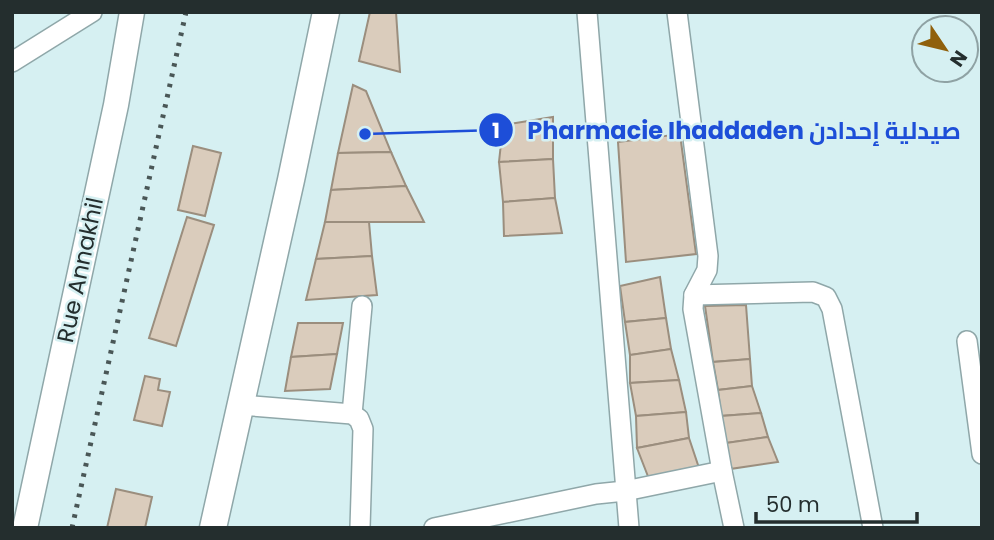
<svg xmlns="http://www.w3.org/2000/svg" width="994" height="540" font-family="Poppins,Cairo,sans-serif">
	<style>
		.building { fill: #daccbc; stroke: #9b8e7e; stroke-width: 2 }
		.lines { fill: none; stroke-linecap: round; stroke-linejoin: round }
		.minor-casing { stroke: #8fa7a9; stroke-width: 22 }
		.tertiary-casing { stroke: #8fa7a9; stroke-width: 27 }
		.secondary-casing { stroke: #8fa7a9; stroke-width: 29 }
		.minor { stroke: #fff; stroke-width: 19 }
		.tertiary { stroke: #fff; stroke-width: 24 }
		.secondary { stroke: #fff; stroke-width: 26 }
		.rail { stroke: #4a5757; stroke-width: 5; stroke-dasharray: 3.5 7; stroke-linecap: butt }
		.labels { text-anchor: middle; stroke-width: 5; stroke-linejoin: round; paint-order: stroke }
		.street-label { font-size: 23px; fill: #242e2e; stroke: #d6f0f2 }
		.leader { fill: none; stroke: #1d4ed8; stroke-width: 2.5 }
		.callout-dot { fill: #1d4ed8; stroke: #d6f0f2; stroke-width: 2.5 }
		.mark-label { font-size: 21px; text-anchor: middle; font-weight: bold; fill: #fff }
		.callout-label { font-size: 24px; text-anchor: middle; font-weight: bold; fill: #1d4ed8; stroke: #d6f0f2; stroke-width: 5; stroke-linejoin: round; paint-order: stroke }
	</style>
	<rect width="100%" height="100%" fill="#d6f0f2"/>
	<g class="building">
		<polygon points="370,12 396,12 400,72 359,61"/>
		<polygon points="353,85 366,91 391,152 338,153"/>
		<polygon points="553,117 553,159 499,162 503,125"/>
		<polygon points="680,134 696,254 626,262 618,142"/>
		<polygon points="193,146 221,153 205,216 178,210"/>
		<polygon points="391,152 406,186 331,190 338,153"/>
		<polygon points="553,159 555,198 503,202 499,162"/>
		<polygon points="406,186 424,222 325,222 331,190"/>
		<polygon points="555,198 562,233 504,236 503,202"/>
		<polygon points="187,217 214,225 176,346 149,338"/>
		<polygon points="325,222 369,222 372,256 316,259"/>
		<polygon points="372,256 377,295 306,300 316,259"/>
		<polygon points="660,277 666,318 625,322 620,286"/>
		<polygon points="746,305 750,359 713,362 705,306"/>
		<polygon points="666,318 671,349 630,355 625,322"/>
		<polygon points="298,323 343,323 337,354 291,357"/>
		<polygon points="671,349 679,380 630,383 630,355"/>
		<polygon points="337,354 330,389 285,391 291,357"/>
		<polygon points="750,359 752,386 718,390 713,362"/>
		<polygon points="145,376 160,379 158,390 170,392 162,426 134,420"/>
		<polygon points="679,380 686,412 636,416 630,383"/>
		<polygon points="752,386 761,413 721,416 718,390"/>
		<polygon points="686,412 689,438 637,448 636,416"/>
		<polygon points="761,413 768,437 726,443 721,416"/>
		<polygon points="768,437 778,462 730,469 726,443"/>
		<polygon points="689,438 700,471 649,479 637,448"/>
		<polygon points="116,489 152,497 145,528 107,528"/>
	</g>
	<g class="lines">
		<defs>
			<g id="minor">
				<polyline points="587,12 629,528"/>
				<polyline points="677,12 708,256 707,270 694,295 693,309 722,471 734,528"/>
				<polyline points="12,62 92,12"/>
				<polyline points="694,295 813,292 826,297 832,309 873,528"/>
				<polyline points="967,341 982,454"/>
				<polyline points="240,405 352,414 359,419 363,429 360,528"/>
				<polyline points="352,414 362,306"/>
				<polyline points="434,528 596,494 625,491 722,471"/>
			</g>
			<polyline id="tertiary" points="25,528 116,105 132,12"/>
			<polyline id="secondary" points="213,528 291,180 326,12"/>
		</defs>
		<use href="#minor" class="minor-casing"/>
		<use href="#tertiary" class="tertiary-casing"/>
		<use href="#secondary" class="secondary-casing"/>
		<use href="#minor" class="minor"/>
		<use href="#tertiary" class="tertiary"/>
		<use href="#secondary" class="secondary"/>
		<polyline class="rail" points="72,528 186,12"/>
	</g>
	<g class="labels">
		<g class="street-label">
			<text transform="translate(80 270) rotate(-78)" y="8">Rue Annakhil</text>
		</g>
	</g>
	<path class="leader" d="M365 134L496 130"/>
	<g class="callout-dot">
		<circle cx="365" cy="134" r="7"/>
		<circle cx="496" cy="130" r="18"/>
	</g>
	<g class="mark-label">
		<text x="496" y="138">1</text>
	</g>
	<g class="callout-label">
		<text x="744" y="139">Pharmacie Ihaddaden صيدلية إحدادن</text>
	</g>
	<rect width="994" height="540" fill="none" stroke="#242e2e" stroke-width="28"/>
	<g transform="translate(945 49) rotate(125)"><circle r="33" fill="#d6f0f2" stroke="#8fa2a4" stroke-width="2"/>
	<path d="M0-5L12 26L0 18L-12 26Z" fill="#90600c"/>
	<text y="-10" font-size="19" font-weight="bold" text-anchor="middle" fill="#242e2e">N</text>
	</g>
	<path d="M756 512v10h161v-10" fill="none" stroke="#242e2e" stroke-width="3.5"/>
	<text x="766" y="512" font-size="21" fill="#242e2e" stroke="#d6f0f2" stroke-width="5" paint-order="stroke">50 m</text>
</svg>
